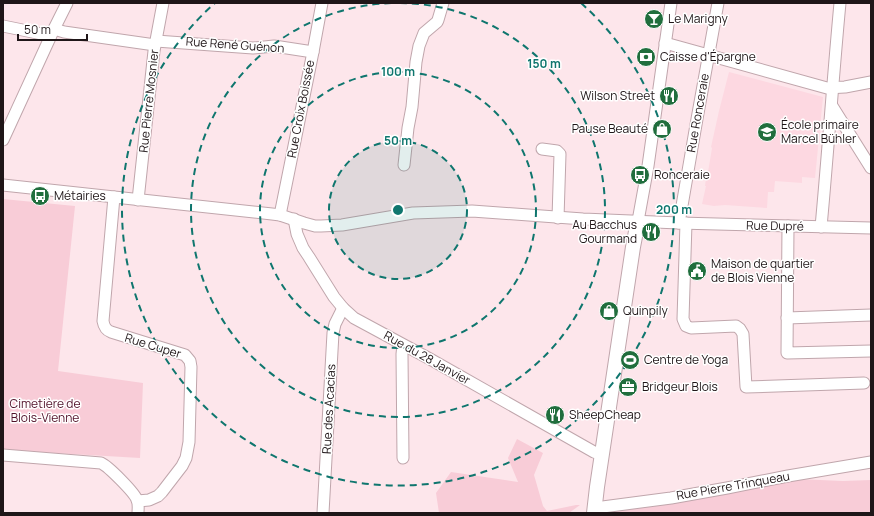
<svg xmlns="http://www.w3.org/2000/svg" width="874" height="516" font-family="Manrope,sans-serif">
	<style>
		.built { fill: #fdd8e1 }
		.green { fill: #f8ccd7 }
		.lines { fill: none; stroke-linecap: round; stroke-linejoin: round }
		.minor-casing { stroke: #c0a6ac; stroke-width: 13 }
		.major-casing { stroke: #c0a6ac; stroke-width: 16 }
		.minor { stroke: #fff; stroke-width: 11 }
		.major { stroke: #fff; stroke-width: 14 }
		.ring { fill: none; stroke: #0f766e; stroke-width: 2; stroke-dasharray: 7 5 }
		.labels { text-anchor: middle; stroke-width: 3; stroke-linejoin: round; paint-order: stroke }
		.poi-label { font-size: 12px; fill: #1f1618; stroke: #fff; text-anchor: start }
		.street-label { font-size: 12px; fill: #1f1618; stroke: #fff }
		.park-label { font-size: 12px; fill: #51122a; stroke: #fff }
		.centre { fill: #0f766e; stroke: #fff; stroke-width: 2 }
		.ring-label { font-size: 12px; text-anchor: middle; font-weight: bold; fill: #0f766e; stroke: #fff; stroke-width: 3; stroke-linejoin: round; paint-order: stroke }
	</style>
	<rect width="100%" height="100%" fill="#fde6eb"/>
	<polygon class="built" points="729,72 823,97 815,178 802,177 802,183 775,181 774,192 768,192 767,208 725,205 714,206 702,204 706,186 705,186 706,178 707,178 712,148 711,147 719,111"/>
	<g class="green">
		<polygon points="3,199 75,206 58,371 143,383 140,458 3,450"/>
		<polygon points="517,439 543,453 534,475 543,506 547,511 576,505 580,505 569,513 439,513 436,493 451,472 518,482 508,458"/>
		<polygon points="797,479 843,481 871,480 871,513 613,513 616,509"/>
	</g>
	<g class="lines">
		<defs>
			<g id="minor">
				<polyline points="3,26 42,34 50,37"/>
				<polyline points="54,29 64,32 155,45"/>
				<polyline points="156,41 253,48 274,46 313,52"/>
				<polyline points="665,43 827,88 845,87 871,82"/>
				<polyline points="832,106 871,168"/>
				<polyline points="3,140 54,29 67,3"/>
				<polyline points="542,149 557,151 560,154 558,218"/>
				<polyline points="404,165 408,128 412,107 416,62 419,46 424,33 437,22 438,20 443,3"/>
				<polyline points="3,185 272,214 280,215 304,223 315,226 321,226 342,225 413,213 472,211 583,219 679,223 871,228"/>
				<path d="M 114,197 L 103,321 C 104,327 106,330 111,332 L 185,355 L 190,361 L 191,367 L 189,442 L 186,458 L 182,466 L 162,492 L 158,496 L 149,500 L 138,501"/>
				<polyline points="138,200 154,51 163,3"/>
				<polyline points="280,215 313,52 322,3"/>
				<polyline points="294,219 297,234 303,248 309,257 334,297 343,308 354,318 430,359 594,452 602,455"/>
				<polyline points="638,221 648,166 671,3"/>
				<polyline points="679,223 697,119 718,3"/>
				<polyline points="686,223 683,319 686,326 691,328 736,326 740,329 743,334 746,387 864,383"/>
				<polyline points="788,226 787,353 871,351"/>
				<path d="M 821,227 C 828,152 833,77 840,3"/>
				<polyline points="787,318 871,315"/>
				<path d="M 3,455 L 101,463 C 108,466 135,493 137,500 C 139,504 138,509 138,513"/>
				<polyline points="403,458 402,354 403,345"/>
				<polyline points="595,508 671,498 727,488 788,476 871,462"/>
				<polyline points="323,513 333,333 335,324 343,308"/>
			</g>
			<polyline id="major" points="594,513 597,487 633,247 638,221"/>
		</defs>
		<use href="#minor" class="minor-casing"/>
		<use href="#major" class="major-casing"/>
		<use href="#minor" class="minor"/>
		<use href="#major" class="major"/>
	</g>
	<circle cx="398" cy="210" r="69" fill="#0f766e" fill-opacity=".12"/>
	<g class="ring">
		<circle cx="398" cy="210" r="69"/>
		<circle cx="398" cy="210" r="138"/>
		<path d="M400 3A207 207 0 1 1 396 3"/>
		<path d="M581 3A276 276 0 1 1 215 3"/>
	</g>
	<defs>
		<symbol id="bar-disc" viewBox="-11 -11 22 22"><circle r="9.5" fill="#206e3d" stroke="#fff"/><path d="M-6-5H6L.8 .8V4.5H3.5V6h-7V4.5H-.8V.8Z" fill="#fff"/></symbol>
		<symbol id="bank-disc" viewBox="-11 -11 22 22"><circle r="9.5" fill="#206e3d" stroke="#fff"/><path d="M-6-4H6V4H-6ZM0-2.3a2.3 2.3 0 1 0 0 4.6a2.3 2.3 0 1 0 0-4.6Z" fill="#fff"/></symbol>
		<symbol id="restaurant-disc" viewBox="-11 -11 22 22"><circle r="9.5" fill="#206e3d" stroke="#fff"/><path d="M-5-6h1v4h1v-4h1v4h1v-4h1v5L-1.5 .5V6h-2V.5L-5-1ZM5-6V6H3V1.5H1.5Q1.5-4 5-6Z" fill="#fff"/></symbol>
		<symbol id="shop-disc" viewBox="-11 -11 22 22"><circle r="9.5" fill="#206e3d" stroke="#fff"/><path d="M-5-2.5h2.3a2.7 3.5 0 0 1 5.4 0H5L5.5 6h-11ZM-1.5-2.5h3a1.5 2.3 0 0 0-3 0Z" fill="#fff"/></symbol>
		<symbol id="school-disc" viewBox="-11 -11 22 22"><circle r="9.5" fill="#206e3d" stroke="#fff"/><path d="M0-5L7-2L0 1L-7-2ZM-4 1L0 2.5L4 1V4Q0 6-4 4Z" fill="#fff"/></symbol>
		<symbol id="bus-disc" viewBox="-11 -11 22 22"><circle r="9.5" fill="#206e3d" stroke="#fff"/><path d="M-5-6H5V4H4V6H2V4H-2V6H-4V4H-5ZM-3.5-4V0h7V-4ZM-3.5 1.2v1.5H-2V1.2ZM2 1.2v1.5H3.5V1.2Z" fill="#fff"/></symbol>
		<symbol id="civic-disc" viewBox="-11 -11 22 22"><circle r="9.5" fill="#206e3d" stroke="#fff"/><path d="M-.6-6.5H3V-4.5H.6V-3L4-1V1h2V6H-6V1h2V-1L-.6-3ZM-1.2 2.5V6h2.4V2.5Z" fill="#fff"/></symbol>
		<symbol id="stadium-disc" viewBox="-11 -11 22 22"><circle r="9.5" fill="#206e3d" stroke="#fff"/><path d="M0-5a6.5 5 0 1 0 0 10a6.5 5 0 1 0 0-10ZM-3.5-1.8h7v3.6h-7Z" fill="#fff"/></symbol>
		<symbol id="office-disc" viewBox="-11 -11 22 22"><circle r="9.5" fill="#206e3d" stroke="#fff"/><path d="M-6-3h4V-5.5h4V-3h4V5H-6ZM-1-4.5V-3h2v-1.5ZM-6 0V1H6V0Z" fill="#fff"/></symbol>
	</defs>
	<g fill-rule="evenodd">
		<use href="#bar-disc" x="643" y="8" width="22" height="22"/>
		<use href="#bank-disc" x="635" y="46" width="22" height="22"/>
		<use href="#restaurant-disc" x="658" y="85" width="22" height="22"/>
		<use href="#shop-disc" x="651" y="118" width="22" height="22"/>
		<use href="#school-disc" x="756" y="121" width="22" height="22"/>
		<use href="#bus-disc" x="629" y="164" width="22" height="22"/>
		<use href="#bus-disc" x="29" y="185" width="22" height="22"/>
		<use href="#restaurant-disc" x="640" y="221" width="22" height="22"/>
		<use href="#civic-disc" x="686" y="260" width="22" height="22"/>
		<use href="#shop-disc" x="598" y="300" width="22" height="22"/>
		<use href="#stadium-disc" x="619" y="349" width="22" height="22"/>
		<use href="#office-disc" x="617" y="376" width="22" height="22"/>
		<use href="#restaurant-disc" x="544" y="404" width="22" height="22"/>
	</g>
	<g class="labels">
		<g class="poi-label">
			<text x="668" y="23">Le Marigny</text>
			<text x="660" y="61">Caisse d'Épargne</text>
			<text x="655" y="100" text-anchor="end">Wilson Street</text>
			<text x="781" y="129">École primaire<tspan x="781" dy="14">Marcel Bühler</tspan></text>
			<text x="648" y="133" text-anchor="end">Pause Beauté</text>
			<text x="654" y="179">Ronceraie</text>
			<text x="54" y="200">Métairies</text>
			<text x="637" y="229" text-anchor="end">Au Bacchus<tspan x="637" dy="14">Gourmand</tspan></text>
			<text x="711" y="268">Maison de quartier<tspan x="711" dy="14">de Blois Vienne</tspan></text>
			<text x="623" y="315">Quinpily</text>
			<text x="644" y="364">Centre de Yoga</text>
			<text x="642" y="391">Bridgeur Blois</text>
			<text x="569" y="419">SheepCheap</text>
		</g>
		<g class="street-label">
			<text transform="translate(235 45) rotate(4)" y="4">Rue René Guénon</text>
			<text transform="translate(149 101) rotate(-84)" y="4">Rue Pierre Mosnier</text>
			<text transform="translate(301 109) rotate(-79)" y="4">Rue Croix Boissée</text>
			<text transform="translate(698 113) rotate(-80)" y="4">Rue Ronceraie</text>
			<text transform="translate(775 226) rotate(1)" y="4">Rue Dupré</text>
			<text transform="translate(153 346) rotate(17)" y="4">Rue Cuper</text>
			<text transform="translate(427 358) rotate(29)" y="4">Rue du 28 Janvier</text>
			<text transform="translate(329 409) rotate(-87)" y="4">Rue des Acacias</text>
			<text transform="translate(733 486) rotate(-10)" y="4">Rue Pierre Trinqueau</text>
		</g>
		<g class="park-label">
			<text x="45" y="408">Cimetière de<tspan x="45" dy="14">Blois-Vienne</tspan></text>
		</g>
	</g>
	<circle cx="398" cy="210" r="6" class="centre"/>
	<g class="ring-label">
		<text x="544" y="68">150 m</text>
		<text x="398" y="76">100 m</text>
		<text x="398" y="145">50 m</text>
		<text x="674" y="214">200 m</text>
	</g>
	<rect width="874" height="516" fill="none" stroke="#1f1618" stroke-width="8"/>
	<path d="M18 34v6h69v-6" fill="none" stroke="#1f1618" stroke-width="2"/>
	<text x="24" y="34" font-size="12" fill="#1f1618" stroke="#ffffff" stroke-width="3" paint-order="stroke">50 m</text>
</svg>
